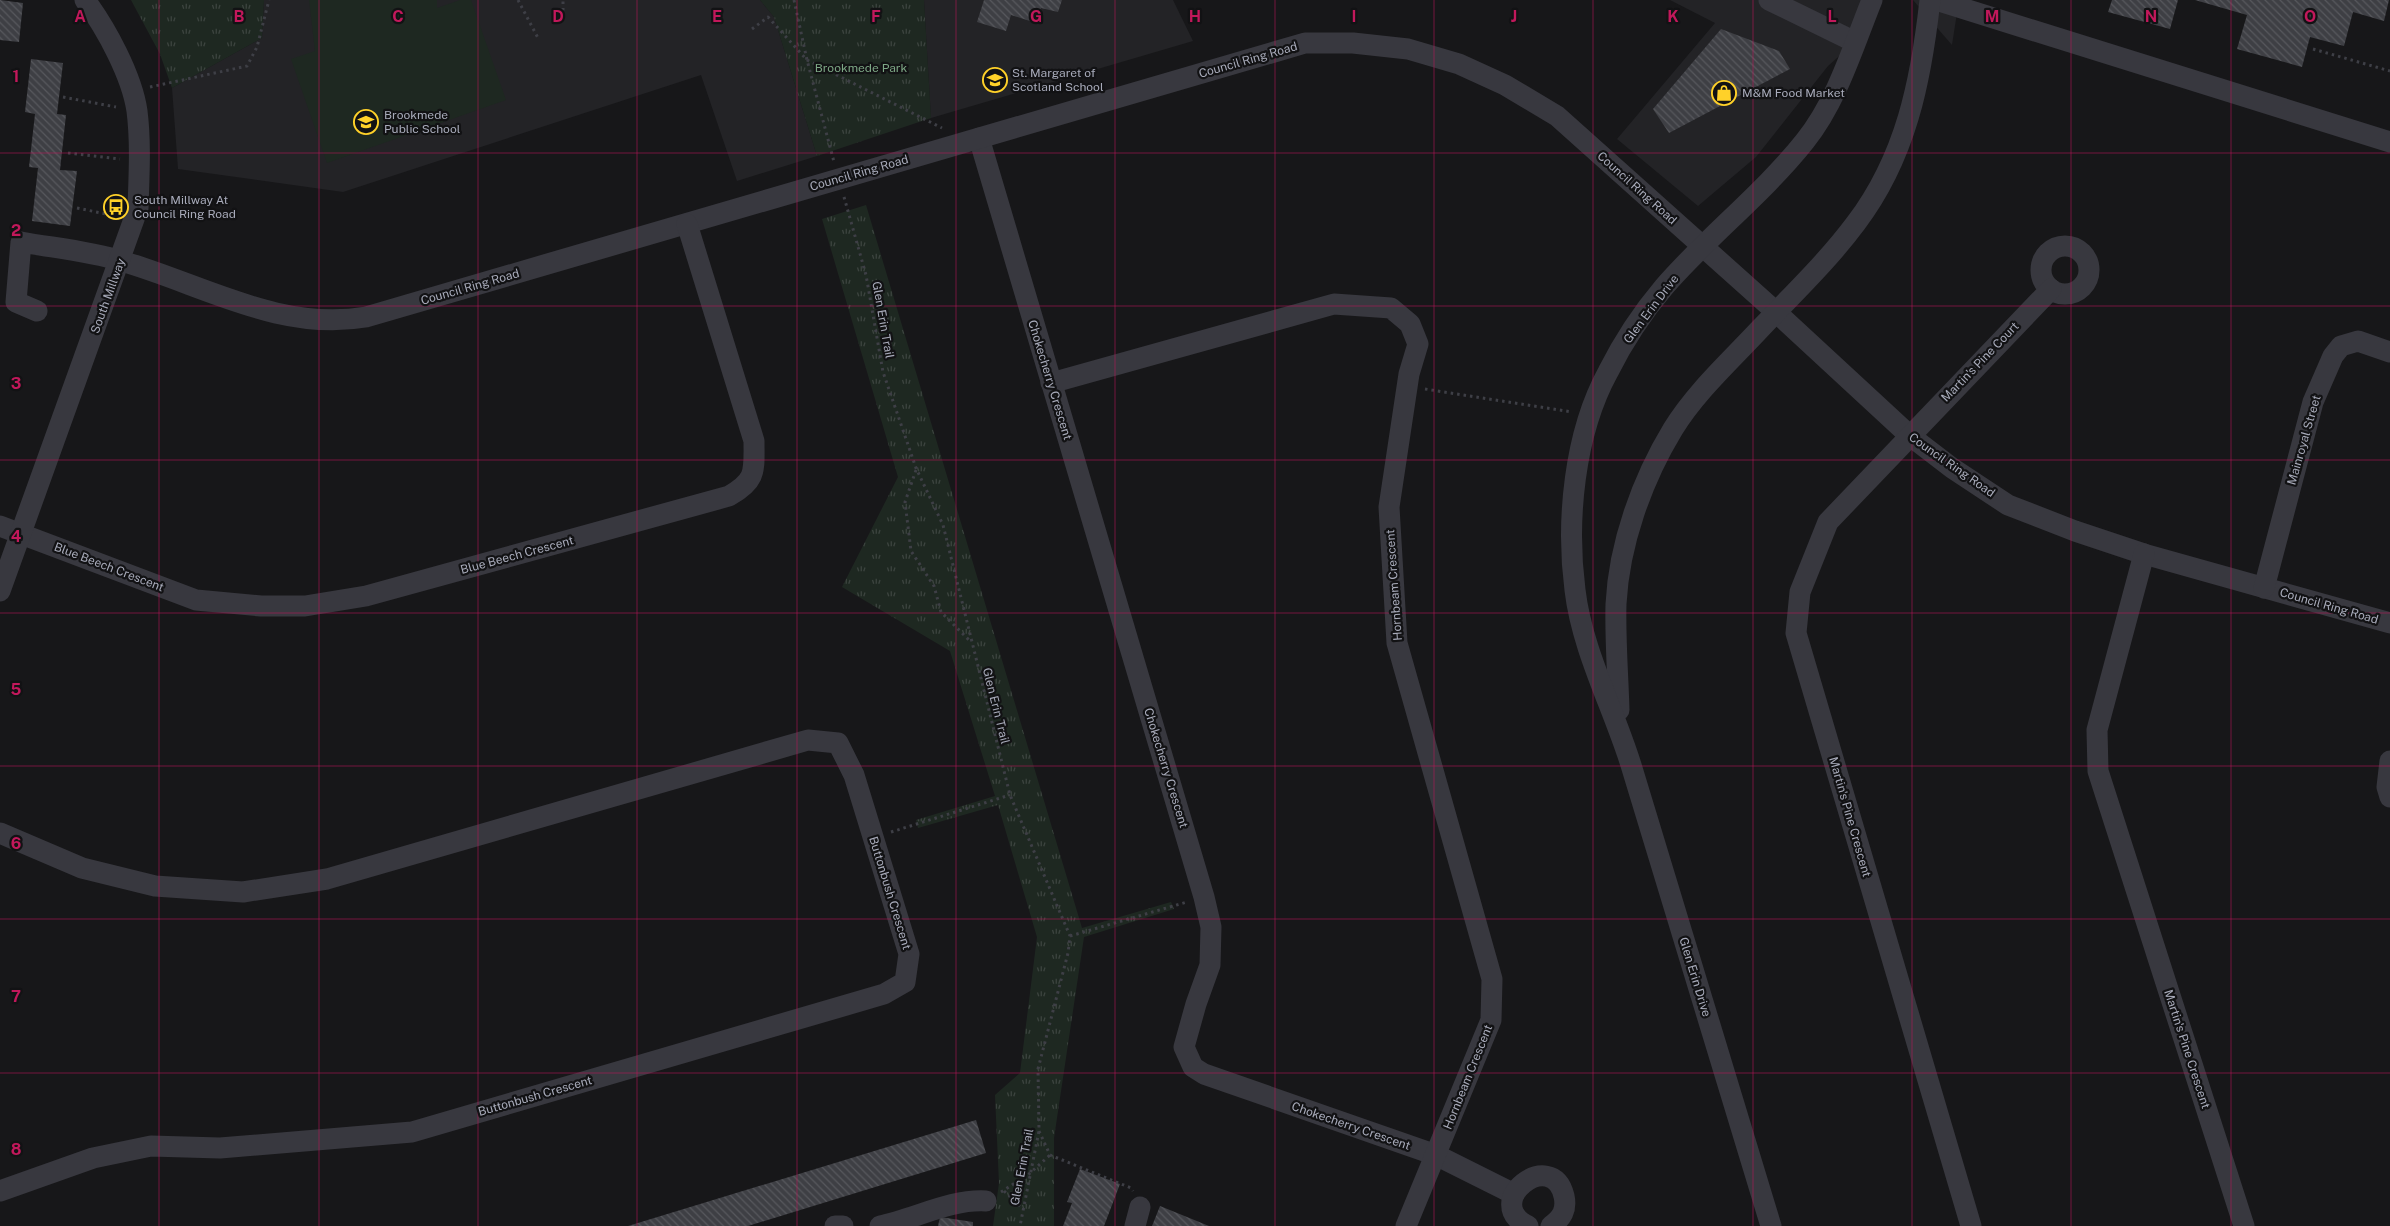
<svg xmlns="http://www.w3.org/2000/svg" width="2390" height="1226" font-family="'Public Sans',sans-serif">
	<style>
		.built { fill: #232326 }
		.grass { fill: #1e2821 }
		.park { fill: url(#park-tufts) }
		.building { fill: url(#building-back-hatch) }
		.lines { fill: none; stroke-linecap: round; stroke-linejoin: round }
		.path { stroke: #3e3f46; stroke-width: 3; stroke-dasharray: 2.5 4; stroke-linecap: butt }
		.minor { stroke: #38383f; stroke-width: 21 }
		.grid { fill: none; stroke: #c2185b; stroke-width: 1; stroke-opacity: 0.55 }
		.labels { text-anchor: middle; stroke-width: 4.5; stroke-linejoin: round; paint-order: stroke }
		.street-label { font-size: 12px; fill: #a8abba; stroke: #121214 }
		.park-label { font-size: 12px; fill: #7da785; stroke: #121214 }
		.poi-label { font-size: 12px; fill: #a8abba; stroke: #121214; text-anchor: start }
		.grid-label { font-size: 16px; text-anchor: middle; font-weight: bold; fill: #c2185b; stroke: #121214; stroke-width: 4.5; stroke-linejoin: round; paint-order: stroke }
	</style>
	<defs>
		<pattern id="park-tufts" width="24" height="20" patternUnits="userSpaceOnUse" patternTransform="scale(1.25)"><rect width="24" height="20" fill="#1e2821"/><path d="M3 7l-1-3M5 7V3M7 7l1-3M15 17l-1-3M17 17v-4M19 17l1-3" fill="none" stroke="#3c443f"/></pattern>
		<pattern id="building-back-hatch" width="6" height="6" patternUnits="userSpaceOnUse" patternTransform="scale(1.25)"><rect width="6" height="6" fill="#3e3f44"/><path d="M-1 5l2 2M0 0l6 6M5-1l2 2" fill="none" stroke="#57585d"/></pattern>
	</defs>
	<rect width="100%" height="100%" fill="#171719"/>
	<g class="built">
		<polygon points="264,0 760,0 774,17 817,156 737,181 701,75 343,192 178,169 172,88 262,38"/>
		<polygon points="924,0 1173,0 1193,41 931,118"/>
		<polygon points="1670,0 1872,0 1855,42 1828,66 1756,157 1698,206 1617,139 1715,23"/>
		<polygon points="1913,0 1959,0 1952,45"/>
	</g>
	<polygon class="grass" points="309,0 437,0 437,8 460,0 471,0 506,100 327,163 291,59 315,51"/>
	<g class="park">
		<polygon points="131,0 264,0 262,38 172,88 160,54"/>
		<polygon points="760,0 924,0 931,118 817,156 774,17"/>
		<polygon points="866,205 1082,928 1171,902 1174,909 1084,937 1054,1138 1054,1226 993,1226 999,1183 995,1095 1020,1073 1037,937 998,805 918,828 916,820 995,796 950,651 842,587 898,477 822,219"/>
	</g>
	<g class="building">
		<polygon points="0,0 23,3 19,42 0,40"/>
		<polygon points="984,0 1062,0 1058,12 1041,8 1036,23 1011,15 1006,31 977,22"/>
		<polygon points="2112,0 2178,0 2170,29 2108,12"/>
		<polygon points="2195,0 2389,0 2384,21 2353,12 2344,46 2310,37 2302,67 2237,49 2247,15"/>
		<polygon points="1721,29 1779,51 1790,69 1669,133 1653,109"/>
		<polygon points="31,59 63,63 57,114 66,115 60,170 77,171 70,226 32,221 38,168 29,167 35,114 25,112"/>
		<polygon points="976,1120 986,1153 748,1226 628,1226"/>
		<polygon points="1080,1169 1120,1184 1104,1226 1063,1226 1072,1203 1067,1202"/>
		<polygon points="1160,1206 1209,1226 1152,1226"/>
		<polygon points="940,1217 973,1222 973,1226 938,1226"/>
	</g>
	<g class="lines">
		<g class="path">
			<polyline points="518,0 538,38"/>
			<polyline points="794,0 807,60 834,162"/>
			<polyline points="563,17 563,0"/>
			<polyline points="752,29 768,17 807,60 942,128"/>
			<polyline points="2313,49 2390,71"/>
			<polyline points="150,87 247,66 257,47 269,0"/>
			<polyline points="63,97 116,107"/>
			<polyline points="68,153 120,159"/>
			<polyline points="844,197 866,275 883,372 916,468 943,525 1010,795 1070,936 1068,953 1038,1069 1039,1131 1020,1226"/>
			<polyline points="77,208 116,216"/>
			<polyline points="1425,389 1572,412"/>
			<polyline points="916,470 905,502 911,551 934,586 941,612 970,641"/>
			<polyline points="891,832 1010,795"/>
			<polyline points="1070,936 1187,902"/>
			<polyline points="1039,1131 1050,1155 1131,1188 1133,1191"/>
			<polyline points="1004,1191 1022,1208"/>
			<polyline points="1001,1192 1029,1174 1050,1155"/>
		</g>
		<g class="minor">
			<polyline points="1769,0 1855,42"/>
			<polyline points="1936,0 2390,142"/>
			<polyline points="979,138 1204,897 1211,927 1210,965 1196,1004 1184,1047 1193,1067 1204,1074 1436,1155 1514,1194"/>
			<circle cx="2065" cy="270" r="24"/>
			<path d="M 37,311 L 16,302 L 21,242 C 54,248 89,251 121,261 C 202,284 279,332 366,317 L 1305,43 L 1353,43 L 1408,49 L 1459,64 L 1505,85 L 1557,116 L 1776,312 L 1909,435 L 1952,468 L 2008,505 L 2075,531 L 2144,554 L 2390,623"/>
			<polyline points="1051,383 1334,304 1391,308 1410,324 1418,344 1409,374 1389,507 1397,643 1492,979 1491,1020 1406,1226"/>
			<path d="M 0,526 L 196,600 L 261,606 L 305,606 L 366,596 L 729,496 C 757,480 754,471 754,441 L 687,224"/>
			<polyline points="2144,554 2097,730 2098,771 2244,1226"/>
			<polyline points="2264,588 2313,402 2333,356 2341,346 2358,341 2390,352"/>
			<path d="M 0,591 L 138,208 C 139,176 141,143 137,111 C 132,76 106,28 85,0"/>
			<path d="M 1619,710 C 1618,675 1615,639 1616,604 C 1619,544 1642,480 1673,429 C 1695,393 1729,362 1758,331 C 1791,296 1827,262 1856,223 C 1906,157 1921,81 1930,0"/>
			<polyline points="2390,761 2387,787 2390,797"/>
			<polyline points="0,833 82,868 155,886 243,892 327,879 808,740 838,743 854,775 909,954 905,982 884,994 412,1132 220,1148 151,1146 93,1158 0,1191"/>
			<polyline points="835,1226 843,1226"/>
			<path d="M 880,1226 C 915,1219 950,1199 986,1201"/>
			<polyline points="1135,1226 1140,1207"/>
			<path d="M 1528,1226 C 1480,1202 1552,1146 1564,1196 C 1567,1210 1562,1218 1551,1226"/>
			<path d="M 1771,1226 C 1724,1072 1677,918 1631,765 C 1613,707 1582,650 1575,590 C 1566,521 1574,434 1608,372 C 1623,342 1642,313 1664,287 C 1708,236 1763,194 1805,141 C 1837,101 1853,47 1872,0"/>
			<polyline points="1971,1226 1796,633 1800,592 1828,522 2051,289"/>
		</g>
	</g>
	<path class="grid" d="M 159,0 L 159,1226M 319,0 L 319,1226M 478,0 L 478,1226M 637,0 L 637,1226M 797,0 L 797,1226M 956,0 L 956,1226M 1115,0 L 1115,1226M 1275,0 L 1275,1226M 1434,0 L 1434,1226M 1593,0 L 1593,1226M 1753,0 L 1753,1226M 1912,0 L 1912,1226M 2071,0 L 2071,1226M 2231,0 L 2231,1226M 0,153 L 2390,153M 0,306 L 2390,306M 0,460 L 2390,460M 0,613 L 2390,613M 0,766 L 2390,766M 0,919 L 2390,919M 0,1073 L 2390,1073"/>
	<defs>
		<symbol id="school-ring" viewBox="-11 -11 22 22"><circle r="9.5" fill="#121214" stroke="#ffd129" stroke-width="1.5"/><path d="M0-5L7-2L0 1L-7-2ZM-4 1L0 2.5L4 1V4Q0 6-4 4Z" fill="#ffd129"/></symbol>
		<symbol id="shop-ring" viewBox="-11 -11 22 22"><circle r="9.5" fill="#121214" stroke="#ffd129" stroke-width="1.5"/><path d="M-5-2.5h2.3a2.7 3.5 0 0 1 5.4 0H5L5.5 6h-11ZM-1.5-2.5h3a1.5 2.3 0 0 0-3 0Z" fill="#ffd129"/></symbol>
		<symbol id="bus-ring" viewBox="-11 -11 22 22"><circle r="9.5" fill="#121214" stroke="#ffd129" stroke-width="1.5"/><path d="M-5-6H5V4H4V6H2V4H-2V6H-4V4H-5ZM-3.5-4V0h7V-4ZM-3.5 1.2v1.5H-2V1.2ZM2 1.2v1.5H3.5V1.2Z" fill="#ffd129"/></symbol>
	</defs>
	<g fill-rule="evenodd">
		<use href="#school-ring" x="981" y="66" width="28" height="28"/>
		<use href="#shop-ring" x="1710" y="79" width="28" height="28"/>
		<use href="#school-ring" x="352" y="108" width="28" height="28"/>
		<use href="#bus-ring" x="102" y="193" width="28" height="28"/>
	</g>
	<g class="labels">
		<g class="street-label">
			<text transform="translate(1248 60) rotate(-16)" y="4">Council Ring Road</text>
			<text transform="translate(859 173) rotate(-16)" y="4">Council Ring Road</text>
			<text transform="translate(1637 188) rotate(42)" y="4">Council Ring Road</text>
			<text transform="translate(470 287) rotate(-16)" y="4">Council Ring Road</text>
			<text transform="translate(108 296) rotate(-70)" y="4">South Millway</text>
			<text transform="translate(1651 309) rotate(-53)" y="4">Glen Erin Drive</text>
			<text transform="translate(883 320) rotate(80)" y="4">Glen Erin Trail</text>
			<text transform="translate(1980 362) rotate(-46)" y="4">Martin's Pine Court</text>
			<text transform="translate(1050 380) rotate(73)" y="4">Chokecherry Crescent</text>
			<text transform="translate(2304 440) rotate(-74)" y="4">Mainroyal Street</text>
			<text transform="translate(1952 465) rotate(35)" y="4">Council Ring Road</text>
			<text transform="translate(517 555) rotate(-15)" y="4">Blue Beech Crescent</text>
			<text transform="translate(109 567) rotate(21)" y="4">Blue Beech Crescent</text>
			<text transform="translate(1394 585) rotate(-94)" y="4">Hornbeam Crescent</text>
			<text transform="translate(2329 606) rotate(16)" y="4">Council Ring Road</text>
			<text transform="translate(996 706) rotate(76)" y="4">Glen Erin Trail</text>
			<text transform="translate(1166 768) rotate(73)" y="4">Chokecherry Crescent</text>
			<text transform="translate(1850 817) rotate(74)" y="4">Martin's Pine Crescent</text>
			<text transform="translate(890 893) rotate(73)" y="4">Buttonbush Crescent</text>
			<text transform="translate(1695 977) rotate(73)" y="4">Glen Erin Drive</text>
			<text transform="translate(2187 1049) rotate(72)" y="4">Martin's Pine Crescent</text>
			<text transform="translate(1468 1077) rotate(-68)" y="4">Hornbeam Crescent</text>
			<text transform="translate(535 1096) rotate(-16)" y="4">Buttonbush Crescent</text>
			<text transform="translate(1351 1126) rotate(19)" y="4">Chokecherry Crescent</text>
			<text transform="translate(1022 1167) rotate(-79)" y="4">Glen Erin Trail</text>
		</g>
		<g class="park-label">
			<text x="861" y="72">Brookmede Park</text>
		</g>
		<g class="poi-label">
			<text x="1012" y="77">St. Margaret of<tspan x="1012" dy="14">Scotland School</tspan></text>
			<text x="1742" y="97">M&amp;M Food Market</text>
			<text x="384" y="119">Brookmede<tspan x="384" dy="14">Public School</tspan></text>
			<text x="134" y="204">South Millway At<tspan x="134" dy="14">Council Ring Road</tspan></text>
		</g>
	</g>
	<g class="grid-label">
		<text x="80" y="22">A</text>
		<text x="239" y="22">B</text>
		<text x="398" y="22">C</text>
		<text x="558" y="22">D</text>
		<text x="717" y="22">E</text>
		<text x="876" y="22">F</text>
		<text x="1036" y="22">G</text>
		<text x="1195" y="22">H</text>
		<text x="1354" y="22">I</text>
		<text x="1514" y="22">J</text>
		<text x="1673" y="22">K</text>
		<text x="1832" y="22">L</text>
		<text x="1992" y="22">M</text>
		<text x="2151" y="22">N</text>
		<text x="2310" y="22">O</text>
		<text x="16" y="82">1</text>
		<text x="16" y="236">2</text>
		<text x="16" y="389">3</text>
		<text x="16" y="542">4</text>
		<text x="16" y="695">5</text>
		<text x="16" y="849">6</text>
		<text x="16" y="1002">7</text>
		<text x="16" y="1155">8</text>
	</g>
</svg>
